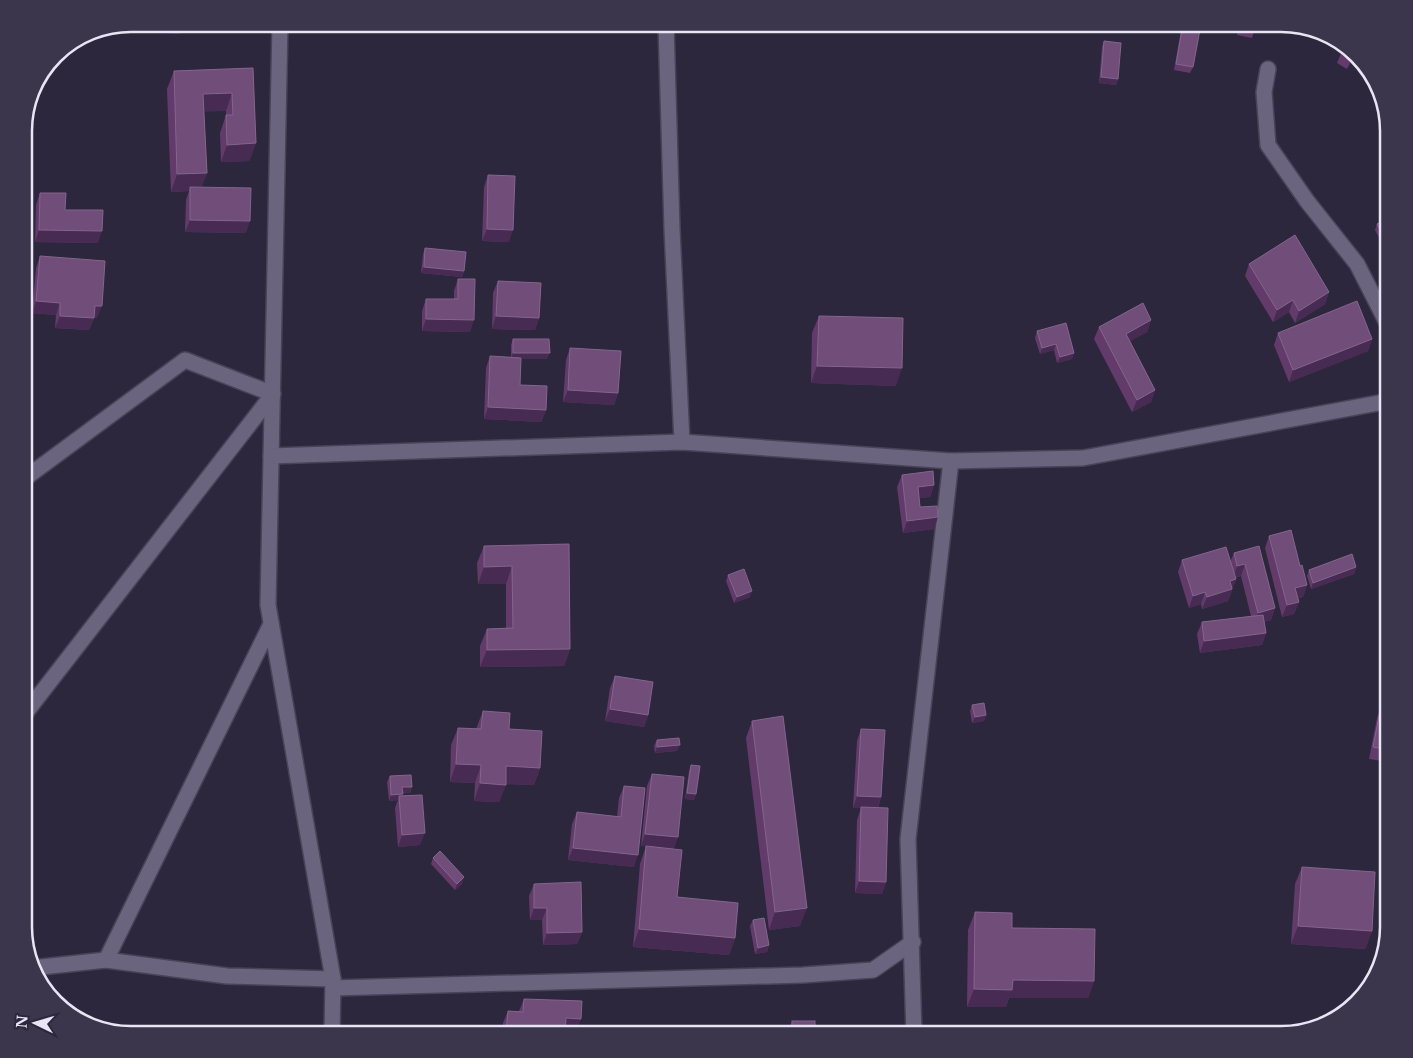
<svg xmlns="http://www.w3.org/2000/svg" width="1413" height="1058" font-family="'Libre Baskerville',serif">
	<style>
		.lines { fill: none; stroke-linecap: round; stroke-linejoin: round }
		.minor-casing { stroke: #484356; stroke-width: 18 }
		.minor { stroke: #6a647e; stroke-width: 15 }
		.wall { fill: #633b6a }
		.shaded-wall { fill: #472b52 }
		.building { fill: #714d79; stroke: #84658c }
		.rim { fill: none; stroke: #e8e5f4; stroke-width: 2.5 }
	</style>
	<rect width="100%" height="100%" fill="#2d273e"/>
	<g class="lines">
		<defs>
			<g id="minor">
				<polyline points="280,24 268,605 333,979 332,1034"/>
				<polyline points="666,24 672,229 682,442"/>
				<polyline points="1268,69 1264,92 1268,145 1307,201 1357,264 1389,327"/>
				<polyline points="271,456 682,442 951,461 1083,458 1389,401"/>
				<polyline points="24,715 273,394 185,360 24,479"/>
				<polyline points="106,960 271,624"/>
				<polyline points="34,972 41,967 106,960 227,976 333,979"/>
				<polyline points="333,988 803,975 873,970 913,942"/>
				<polyline points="914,1034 908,839 951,461"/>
			</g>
		</defs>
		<use href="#minor" class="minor-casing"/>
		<use href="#minor" class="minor"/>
	</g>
	<g class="wall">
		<polygon points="137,24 183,24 180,34 137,31"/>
		<polygon points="1182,24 1201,24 1193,67 1190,73 1174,70"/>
		<polygon points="1239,24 1256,24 1252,38 1237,35"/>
		<polygon points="1281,24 1299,30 1299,31 1280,27"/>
		<polygon points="1104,41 1118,79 1116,85 1099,83 1102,47"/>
		<polygon points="1347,46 1355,56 1347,69 1337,63 1342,51"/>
		<polygon points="253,68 256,143 249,161 221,162 220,133 226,115 226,111 204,111 207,173 201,188 246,233 185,232 186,200 189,191 171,192 167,89 174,71"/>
		<polygon points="488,175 509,242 482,241 484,187"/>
		<polygon points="40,193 65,210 98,243 35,242 36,205"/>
		<polygon points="1389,217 1389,252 1387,253 1375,230 1377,224"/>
		<polygon points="425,248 464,271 462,277 421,273 423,254"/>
		<polygon points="40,256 97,318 94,318 89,330 55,328 56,315 32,313 36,268"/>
		<polygon points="1249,264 1329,292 1325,304 1295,323 1289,312 1273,322 1245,276"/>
		<polygon points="458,279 470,332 422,331 422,311 426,299 454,299 454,291"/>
		<polygon points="498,281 539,318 535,330 492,329 493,293"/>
		<polygon points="819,316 896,386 811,383 812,333"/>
		<polygon points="1151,320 1147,332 1130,341 1155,390 1151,402 1132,412 1094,339 1099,327"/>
		<polygon points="1037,331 1074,353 1072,359 1057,363 1054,350 1040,354 1035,338"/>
		<polygon points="1278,333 1372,339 1368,351 1289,382 1274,345"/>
		<polygon points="513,339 547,359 521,359 520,385 546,410 541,422 484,419 486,368 490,356 511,357 511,345"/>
		<polygon points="570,348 618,393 614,405 563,402 566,360"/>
		<polygon points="902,475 934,485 930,497 919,498 920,507 934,529 903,533 897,487"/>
		<polygon points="1269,536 1300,566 1307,585 1303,597 1298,598 1299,602 1294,614 1282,617 1265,548"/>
		<polygon points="569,544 570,649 564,666 480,667 480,646 487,629 506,628 506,584 478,584 477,563 484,546"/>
		<polygon points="1259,546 1275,608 1271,620 1264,622 1266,633 1262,645 1200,653 1197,634 1202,622 1251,616 1241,576 1235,578 1236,579 1228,601 1202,609 1201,604 1189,608 1178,572 1182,560 1230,562 1234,553"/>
		<polygon points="1356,567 1354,574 1311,589 1307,576 1309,570"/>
		<polygon points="728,575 750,597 734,603 726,581"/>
		<polygon points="615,676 648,715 644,727 605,721 610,688"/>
		<polygon points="972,705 986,715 984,721 972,723 970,711"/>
		<polygon points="1381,706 1389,707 1389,762 1369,759 1377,718"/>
		<polygon points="483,711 509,729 540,768 534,785 506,784 499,802 474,801 475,783 450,782 451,745 458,728 476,729"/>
		<polygon points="752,721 800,926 769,930 746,738"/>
		<polygon points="861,729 881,797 878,808 886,882 882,894 855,893 857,820 861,808 853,808 857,741"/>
		<polygon points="657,740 677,751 655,753 654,746"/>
		<polygon points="691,765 696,794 694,800 685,799 689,771"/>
		<polygon points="652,774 674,849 677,897 735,938 729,955 633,947 640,864 646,846 641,846 647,786"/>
		<polygon points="390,776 412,787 410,793 403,793 402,796 420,845 398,847 395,808 398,800 389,801 387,782"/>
		<polygon points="624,786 634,867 568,860 572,824 577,812 617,817 619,798"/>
		<polygon points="433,858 462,884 455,890 431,864"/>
		<polygon points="1302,867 1372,931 1365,949 1291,944 1295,884"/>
		<polygon points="534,884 582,932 577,944 543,945 542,920 530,920 529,896"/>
		<polygon points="975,912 1012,928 1094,981 1088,998 1009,998 1006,1007 967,1007 968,930"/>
		<polygon points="753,920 769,945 767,952 755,954 750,926"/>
		<polygon points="524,999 577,1031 565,1030 565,1034 503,1034 503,1023 508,1011 519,1011"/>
		<polygon points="792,1021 815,1034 787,1034"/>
	</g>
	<g class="shaded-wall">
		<polygon points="139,24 183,24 180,34 137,31"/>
		<polygon points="1354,54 1355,56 1347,69 1352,57"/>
		<polygon points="1101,77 1118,79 1116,85 1099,83"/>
		<polygon points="232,93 226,111 197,112 203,94"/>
		<polygon points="256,143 249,161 221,162 227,145"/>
		<polygon points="207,173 200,191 190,187 189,191 171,192 177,174"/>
		<polygon points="190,220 250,221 246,233 185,232"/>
		<polygon points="487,229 513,230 509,242 482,241"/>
		<polygon points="39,230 102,231 98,243 35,242"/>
		<polygon points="424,267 464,271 462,277 421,273"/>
		<polygon points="1329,292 1325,304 1295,323 1299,311"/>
		<polygon points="1293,300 1289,312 1273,322 1277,310"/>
		<polygon points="36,301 60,303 56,315 32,313"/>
		<polygon points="95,306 102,306 97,318 90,318"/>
		<polygon points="60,316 94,318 89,330 55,328"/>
		<polygon points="496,316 539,318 535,330 492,329"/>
		<polygon points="426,319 474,320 470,332 422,331"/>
		<polygon points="1151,320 1147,332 1122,346 1126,334"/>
		<polygon points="1372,339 1368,351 1289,382 1293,370"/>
		<polygon points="1056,344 1054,350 1040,354 1042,348"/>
		<polygon points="513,353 550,353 547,359 511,359"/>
		<polygon points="1074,353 1072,359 1057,363 1060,357"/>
		<polygon points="817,366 902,368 896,386 811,383"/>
		<polygon points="568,390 618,393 614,405 563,402"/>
		<polygon points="1155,390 1151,402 1132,412 1137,400"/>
		<polygon points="488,407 546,410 541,422 484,419"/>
		<polygon points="934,485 930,497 913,499 918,487"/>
		<polygon points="938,517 934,529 903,533 907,521"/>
		<polygon points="1245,564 1241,576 1233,578 1237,566"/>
		<polygon points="512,566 506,584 478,584 484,567"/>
		<polygon points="1356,567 1354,574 1311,589 1313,583"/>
		<polygon points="1236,579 1228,601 1202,609 1207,597 1230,581"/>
		<polygon points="1307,585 1303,597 1291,600 1295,588"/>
		<polygon points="752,591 750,597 734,603 737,597"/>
		<polygon points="1205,592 1201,604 1189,608 1193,596"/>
		<polygon points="1299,602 1294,614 1282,617 1287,605"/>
		<polygon points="1275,608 1271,620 1254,625 1258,613"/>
		<polygon points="1266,633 1262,645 1200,653 1204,641"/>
		<polygon points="570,649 564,666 480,667 487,650"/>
		<polygon points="610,709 648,715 644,727 605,721"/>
		<polygon points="986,715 984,721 972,723 975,717"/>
		<polygon points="680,745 677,751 655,753 657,747"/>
		<polygon points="456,764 481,765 475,783 450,782"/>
		<polygon points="506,766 540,768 534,785 500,784"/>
		<polygon points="480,783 506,785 499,802 474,801"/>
		<polygon points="402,787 412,787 410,793 400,794"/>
		<polygon points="687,793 696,794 694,800 685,799"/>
		<polygon points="403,794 401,800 399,796 398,800 389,801 391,795"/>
		<polygon points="857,796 881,797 877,809 853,808"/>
		<polygon points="425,833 420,845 398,847 402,835"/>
		<polygon points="645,834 678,837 674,849 641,846"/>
		<polygon points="573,848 638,855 634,867 568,860"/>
		<polygon points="464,877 462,884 455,890 457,884"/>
		<polygon points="859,881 886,882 882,894 855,893"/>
		<polygon points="534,908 547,908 542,920 530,920"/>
		<polygon points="807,908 800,926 769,930 775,912"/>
		<polygon points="1298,926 1372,931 1365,949 1291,944"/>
		<polygon points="639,929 735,938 729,955 633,947"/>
		<polygon points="582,932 577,944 543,945 547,933"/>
		<polygon points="769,945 767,952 755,954 758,948"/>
		<polygon points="1013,980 1094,981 1088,998 1009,998 1006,1007 967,1007 974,989"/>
		<polygon points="566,1018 581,1019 577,1031 561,1030"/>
		<polygon points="506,1033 527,1034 506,1034"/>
	</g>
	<g class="building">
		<polygon points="1183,24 1201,24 1193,67 1176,64"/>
		<polygon points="1240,24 1256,24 1254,32 1239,29"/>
		<polygon points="1104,41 1121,43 1118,79 1101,77"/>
		<polygon points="1345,46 1347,46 1354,54 1352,57 1342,51"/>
		<polygon points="253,68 256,143 227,145 226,115 233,115 232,93 203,94 207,173 177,174 174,71"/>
		<polygon points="488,175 515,176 513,230 487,229"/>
		<polygon points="190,187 251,188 250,221 190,220"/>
		<polygon points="40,193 66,193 65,210 103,210 102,231 39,230"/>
		<polygon points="1389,217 1389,246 1377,224"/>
		<polygon points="1295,235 1329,292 1299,311 1293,300 1277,310 1249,264"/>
		<polygon points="425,248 466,252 464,271 424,267"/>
		<polygon points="40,256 105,261 102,306 95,306 94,318 60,316 60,303 36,301"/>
		<polygon points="458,279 475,279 474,320 426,319 426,299 458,299"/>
		<polygon points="498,281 541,283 539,318 496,316"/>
		<polygon points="1357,301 1372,339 1293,370 1278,333"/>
		<polygon points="1143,303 1151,320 1126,334 1155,390 1137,400 1099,327"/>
		<polygon points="819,316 903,318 902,368 817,366"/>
		<polygon points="1066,323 1074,353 1060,357 1056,344 1042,348 1037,331"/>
		<polygon points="513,339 549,339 550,353 513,353"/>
		<polygon points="570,348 621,351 618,393 568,390"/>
		<polygon points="490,356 521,358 520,385 547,386 546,410 488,407"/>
		<polygon points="933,471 934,485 918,487 920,507 937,506 938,517 907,521 902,475"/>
		<polygon points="1291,530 1300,566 1302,565 1307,585 1295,588 1299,602 1287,605 1269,536"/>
		<polygon points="569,544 570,649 487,650 487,629 513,628 512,566 484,567 484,546"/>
		<polygon points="1259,546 1275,608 1258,613 1245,564 1237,566 1234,553"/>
		<polygon points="1226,547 1236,579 1230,581 1232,589 1207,597 1205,592 1193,596 1182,560"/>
		<polygon points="1352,554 1356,567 1313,583 1309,570"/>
		<polygon points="744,569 752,591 737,597 728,575"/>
		<polygon points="1263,615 1266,633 1204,641 1202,622"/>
		<polygon points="615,676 653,682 648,715 610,709"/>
		<polygon points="984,703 986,715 975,717 972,705"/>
		<polygon points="1381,706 1389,707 1389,750 1373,747"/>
		<polygon points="483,711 510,713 509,729 542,731 540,768 506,766 506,785 480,783 481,765 456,764 458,728 481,729"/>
		<polygon points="783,716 807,908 775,912 752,721"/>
		<polygon points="861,729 885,730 881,797 857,796"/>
		<polygon points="679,738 680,745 657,747 657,740"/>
		<polygon points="691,765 700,766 696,794 687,793"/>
		<polygon points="652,774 684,777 678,837 645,834"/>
		<polygon points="411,775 412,787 402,787 403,794 391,795 390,776"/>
		<polygon points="624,786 645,788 638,855 573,848 577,812 621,817"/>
		<polygon points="422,795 425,833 402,835 399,796"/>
		<polygon points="861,807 888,808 886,882 859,881"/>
		<polygon points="646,846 682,850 677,897 738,903 735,938 639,929"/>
		<polygon points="440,851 464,877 457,884 433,858"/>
		<polygon points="1302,867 1375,872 1372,931 1298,926"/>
		<polygon points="581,882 582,932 547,933 547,908 534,908 534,884"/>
		<polygon points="975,912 1012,913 1012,928 1095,929 1094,981 1013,980 1012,990 974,989"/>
		<polygon points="764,918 769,945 758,948 753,920"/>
		<polygon points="524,999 582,1001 581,1019 566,1018 565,1034 527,1034 506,1033 508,1011 523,1012"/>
		<rect x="792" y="1021" width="23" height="13"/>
	</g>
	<path d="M0 0H1413V1058H0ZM131 32H1281A99 99 0 0 1 1380 131V927A99 99 0 0 1 1281 1026H131A99 99 0 0 1 32 927V131A99 99 0 0 1 131 32Z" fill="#3c364d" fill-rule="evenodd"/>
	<path class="rim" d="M131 32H1281A99 99 0 0 1 1380 131V927A99 99 0 0 1 1281 1026H131A99 99 0 0 1 32 927V131A99 99 0 0 1 131 32Z"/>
	<g transform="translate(35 1023) rotate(275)" stroke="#2d273e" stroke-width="4" paint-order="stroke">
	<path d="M0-4L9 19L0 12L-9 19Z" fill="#e8e5f4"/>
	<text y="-8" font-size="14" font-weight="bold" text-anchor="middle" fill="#e8e5f4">N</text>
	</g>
</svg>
